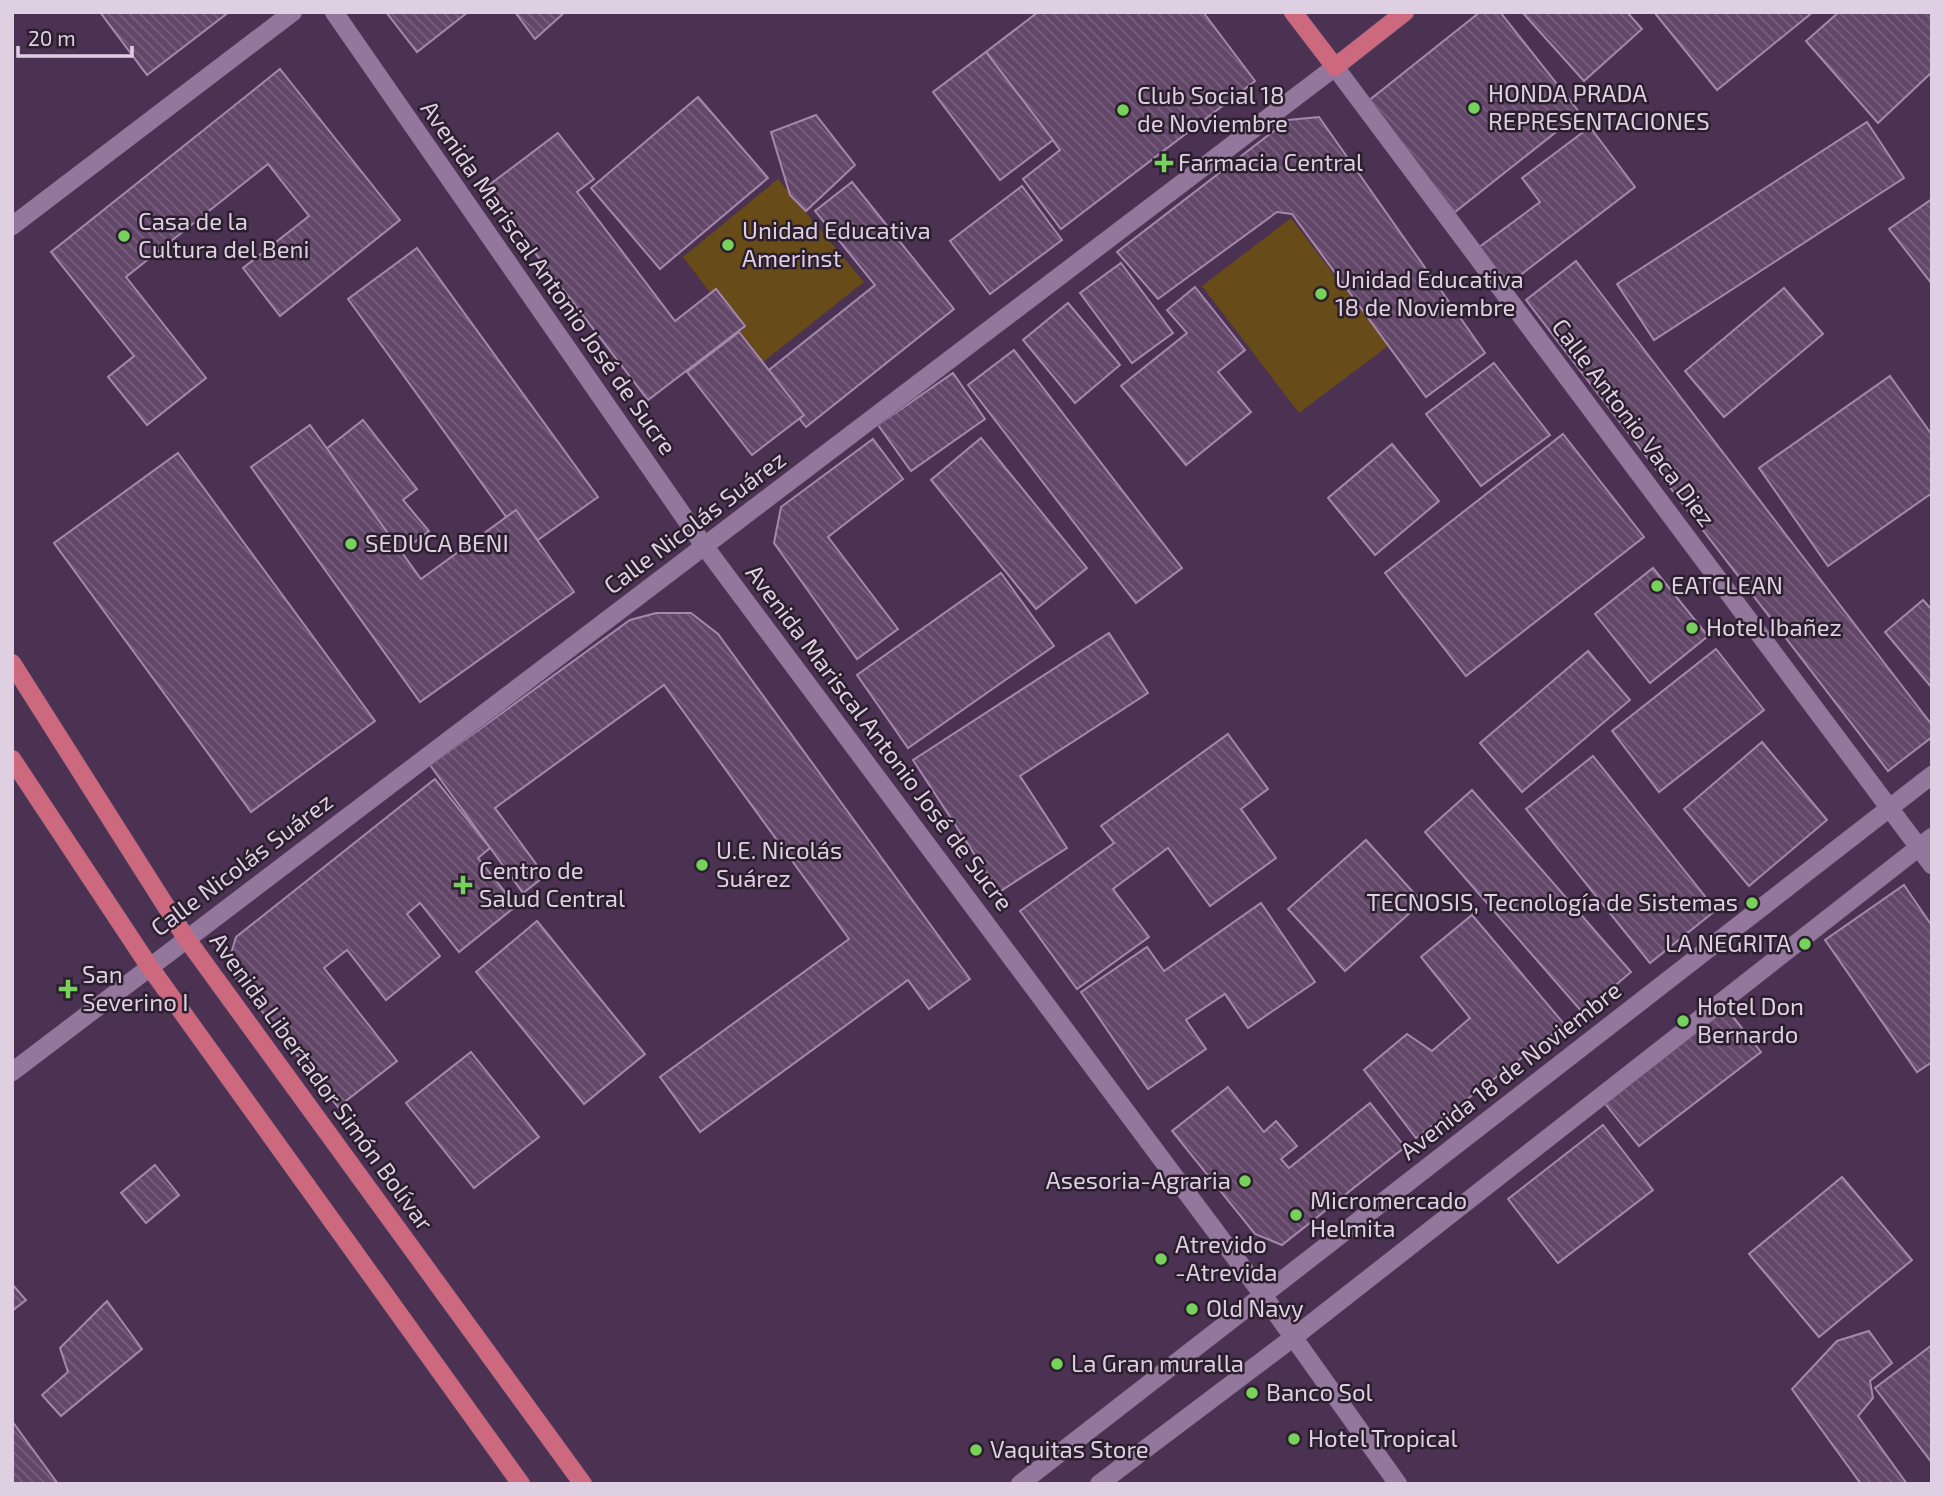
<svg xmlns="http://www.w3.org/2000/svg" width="1944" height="1496" font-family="'Exo 2',sans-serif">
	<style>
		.pitch { fill: #674b18 }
		.building { fill: url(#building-back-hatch); stroke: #a688ae; stroke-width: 2 }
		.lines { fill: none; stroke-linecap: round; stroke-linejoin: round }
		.street-casing { stroke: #654f6b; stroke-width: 19 }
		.primary-casing { stroke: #654f6b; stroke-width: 19 }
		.street { stroke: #94779c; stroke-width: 18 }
		.primary { stroke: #cc697e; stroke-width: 18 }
		.poi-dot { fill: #76d25a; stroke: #2b1f2e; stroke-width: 2.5 }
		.labels { text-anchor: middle; stroke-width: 5; stroke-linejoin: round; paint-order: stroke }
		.poi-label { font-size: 24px; fill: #dfcfe3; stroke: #2b1f2e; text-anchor: start }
		.street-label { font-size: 24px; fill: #dfcfe3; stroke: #2b1f2e }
	</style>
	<defs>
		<pattern id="building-back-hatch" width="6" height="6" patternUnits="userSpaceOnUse" patternTransform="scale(1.75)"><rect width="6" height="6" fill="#624769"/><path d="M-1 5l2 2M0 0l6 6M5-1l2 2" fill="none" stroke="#78607e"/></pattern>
	</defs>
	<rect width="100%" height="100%" fill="#4b3152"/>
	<g class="pitch">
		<polygon points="778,179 864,282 763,362 683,257"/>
		<polygon points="1291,218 1388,346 1299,413 1202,286"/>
	</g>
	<g class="building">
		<polygon points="100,12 229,12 147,75"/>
		<polygon points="386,12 468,12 417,52"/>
		<polygon points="515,12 565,12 535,39"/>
		<polygon points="1038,12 1203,12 1255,81 1061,229 1023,179 1060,150 986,52"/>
		<polygon points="1480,12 1500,12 1580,113 1455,212 1367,102"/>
		<polygon points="1522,12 1627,12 1642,29 1584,81"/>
		<polygon points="1654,12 1813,12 1717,90"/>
		<polygon points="1839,12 1932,12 1932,72 1878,123 1806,41"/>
		<polygon points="986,52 1053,140 1000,180 933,92"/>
		<polygon points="280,69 400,220 280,316 243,268 309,216 268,164 126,277 206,378 147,425 108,377 134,356 51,252"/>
		<polygon points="698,97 768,178 660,269 591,188"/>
		<polygon points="816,115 855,165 806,211 790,195 771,132"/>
		<polygon points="1319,117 1485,353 1426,397 1292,214 1277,212 1158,299 1117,252 1288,120"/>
		<polygon points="1867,122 1904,178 1654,340 1617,284"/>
		<polygon points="1590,127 1635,187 1506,286 1478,248 1540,202 1522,178"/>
		<polygon points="558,133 594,179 577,192 675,321 716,289 745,326 648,400 485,188"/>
		<polygon points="852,182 954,309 806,427 764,374 875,285 815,211"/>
		<polygon points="1022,186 1062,240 990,294 950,241"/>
		<polygon points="1932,199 1932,284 1889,229"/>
		<polygon points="417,248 598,497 528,547 348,299"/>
		<polygon points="1576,261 1932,725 1932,737 1888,771 1526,300"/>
		<polygon points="1121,263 1173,333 1132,363 1080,293"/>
		<polygon points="1195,287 1245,350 1218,372 1251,412 1186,465 1121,386 1187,333 1167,310"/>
		<polygon points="1784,288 1823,334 1724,417 1685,371"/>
		<polygon points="1068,303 1120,365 1075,403 1023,340"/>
		<polygon points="739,332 804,415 752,455 687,372"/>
		<polygon points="1014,350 1182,568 1136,603 968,385"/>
		<polygon points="1494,363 1550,435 1481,486 1426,414"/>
		<polygon points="953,373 985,419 911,471 878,425"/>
		<polygon points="1890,376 1932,435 1932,493 1828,566 1759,468"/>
		<polygon points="363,420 417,489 403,500 429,531 390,561 311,461"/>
		<polygon points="310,425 421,579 516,510 574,592 420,702 251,467"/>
		<polygon points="1563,434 1644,537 1466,676 1385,573"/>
		<polygon points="981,438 1087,568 1036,609 931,480"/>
		<polygon points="873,439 903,479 828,537 898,629 857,659 774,543 781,507"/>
		<polygon points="1392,444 1439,501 1375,555 1328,498"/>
		<polygon points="178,453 375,721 251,812 54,543"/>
		<polygon points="1653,568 1708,636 1650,683 1595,614"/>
		<polygon points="1001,573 1054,646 908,748 857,675"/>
		<polygon points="1923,600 1932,610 1932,688 1885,632"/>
		<polygon points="656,613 691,613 718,634 970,979 929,1009 908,980 700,1132 660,1077 849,939 664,685 495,808 545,876 523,893 430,765 630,620"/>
		<polygon points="1109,633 1148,693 1020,776 1067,848 999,892 913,760"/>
		<polygon points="1716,649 1764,710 1659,792 1612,731"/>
		<polygon points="1588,651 1630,700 1522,792 1480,743"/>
		<polygon points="1228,734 1268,789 1241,809 1276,858 1210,906 1168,848 1113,889 1149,937 1077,989 1020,911 1114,843 1101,826"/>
		<polygon points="1762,742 1827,820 1749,886 1684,809"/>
		<polygon points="1593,756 1716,910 1650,963 1526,809"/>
		<polygon points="435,779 490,848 478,858 516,906 459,952 420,903 407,914 440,956 386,1000 347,950 324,968 397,1061 338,1107 227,967 236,937"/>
		<polygon points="1472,790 1631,972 1583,1013 1425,832"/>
		<polygon points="1366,840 1422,902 1345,971 1288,909"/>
		<polygon points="1904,885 1932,926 1932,1062 1917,1072 1825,940"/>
		<polygon points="1261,903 1315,982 1248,1028 1225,994 1186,1020 1206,1049 1148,1089 1081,992 1147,947 1164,971"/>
		<polygon points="1472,915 1565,1025 1416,1138 1364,1070 1407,1034 1432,1051 1470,1018 1421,957"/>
		<polygon points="537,921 645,1054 584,1104 476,972"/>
		<polygon points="1726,1008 1761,1052 1639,1146 1603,1101"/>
		<polygon points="471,1052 539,1137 474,1188 406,1103"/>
		<polygon points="1228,1087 1264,1132 1276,1121 1297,1146 1281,1159 1289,1168 1370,1103 1405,1147 1282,1245 1255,1234 1172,1131"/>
		<polygon points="1603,1125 1653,1190 1558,1263 1508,1199"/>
		<polygon points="155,1165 179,1195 146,1223 121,1193"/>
		<polygon points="1842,1177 1912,1260 1819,1337 1749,1254"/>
		<polygon points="12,1284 26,1300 12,1311"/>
		<polygon points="107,1301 142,1349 61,1416 42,1395 68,1372 60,1348"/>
		<polygon points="1869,1331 1892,1363 1870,1381 1873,1398 1858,1416 1907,1484 1861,1484 1792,1389 1837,1341"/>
		<polygon points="1932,1345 1932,1463 1875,1388"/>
		<polygon points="12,1421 58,1484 12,1484"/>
	</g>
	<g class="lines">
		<defs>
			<g id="street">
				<polyline points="334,12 705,547 1263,1295 1398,1484"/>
				<polyline points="12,226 293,12"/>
				<polyline points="12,1072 1335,67 1932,865"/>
				<polyline points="1020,1484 1932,775"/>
				<polyline points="1099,1484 1294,1337 1932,837"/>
			</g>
			<g id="primary">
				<polyline points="1293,12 1335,67 1405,12"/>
				<polyline points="12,663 186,938 583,1484"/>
				<polyline points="12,759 149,966 521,1484"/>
			</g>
		</defs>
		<use href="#street" class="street-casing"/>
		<use href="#primary" class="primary-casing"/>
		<use href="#street" class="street"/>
		<use href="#primary" class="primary"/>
	</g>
	<g class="poi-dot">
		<circle cx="1474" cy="108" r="7"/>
		<circle cx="1123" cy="110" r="7"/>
		<path d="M1160.5 152.5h7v7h7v7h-7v7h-7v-7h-7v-7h7z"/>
		<circle cx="124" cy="236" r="7"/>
		<circle cx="728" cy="245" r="7"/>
		<circle cx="1321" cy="294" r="7"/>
		<circle cx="351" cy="544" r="7"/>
		<circle cx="1657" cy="586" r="7"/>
		<circle cx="1692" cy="628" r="7"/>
		<circle cx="702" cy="865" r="7"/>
		<path d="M459.5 874.5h7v7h7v7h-7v7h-7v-7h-7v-7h7z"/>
		<circle cx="1752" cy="903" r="7"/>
		<circle cx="1805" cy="944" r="7"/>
		<path d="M64.5 978.5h7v7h7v7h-7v7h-7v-7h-7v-7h7z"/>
		<circle cx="1683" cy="1021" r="7"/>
		<circle cx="1245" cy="1181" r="7"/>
		<circle cx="1296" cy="1215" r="7"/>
		<circle cx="1161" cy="1259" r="7"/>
		<circle cx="1192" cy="1309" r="7"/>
		<circle cx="1057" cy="1364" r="7"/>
		<circle cx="1252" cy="1393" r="7"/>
		<circle cx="1294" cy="1439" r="7"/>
		<circle cx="976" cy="1450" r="7"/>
	</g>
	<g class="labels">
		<g class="poi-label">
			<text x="1488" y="102">HONDA PRADA<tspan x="1488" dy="28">REPRESENTACIONES</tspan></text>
			<text x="1137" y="104">Club Social 18<tspan x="1137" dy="28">de Noviembre</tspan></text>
			<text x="1178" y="171">Farmacia Central</text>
			<text x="138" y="230">Casa de la<tspan x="138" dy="28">Cultura del Beni</tspan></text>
			<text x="742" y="239">Unidad Educativa<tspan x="742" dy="28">Amerinst</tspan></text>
			<text x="1335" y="288">Unidad Educativa<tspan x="1335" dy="28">18 de Noviembre</tspan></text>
			<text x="365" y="552">SEDUCA BENI</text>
			<text x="1671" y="594">EATCLEAN</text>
			<text x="1706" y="636">Hotel Ibañez</text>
			<text x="716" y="859">U.E. Nicolás<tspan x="716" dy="28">Suárez</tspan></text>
			<text x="479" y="879">Centro de<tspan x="479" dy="28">Salud Central</tspan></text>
			<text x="1738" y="911" text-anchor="end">TECNOSIS, Tecnología de Sistemas</text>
			<text x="1791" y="952" text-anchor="end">LA NEGRITA</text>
			<text x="82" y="983">San<tspan x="82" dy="28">Severino I</tspan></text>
			<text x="1697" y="1015">Hotel Don<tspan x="1697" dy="28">Bernardo</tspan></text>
			<text x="1231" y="1189" text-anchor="end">Asesoria-Agraria</text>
			<text x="1310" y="1209">Micromercado<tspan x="1310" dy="28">Helmita</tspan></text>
			<text x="1175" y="1253">Atrevido<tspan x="1175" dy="28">-Atrevida</tspan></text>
			<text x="1206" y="1317">Old Navy</text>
			<text x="1071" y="1372">La Gran muralla</text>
			<text x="1266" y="1401">Banco Sol</text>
			<text x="1308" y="1447">Hotel Tropical</text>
			<text x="990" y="1458">Vaquitas Store</text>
		</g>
		<g class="street-label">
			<text transform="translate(548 278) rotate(55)" y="8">Avenida Mariscal Antonio José de Sucre</text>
			<text transform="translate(1633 423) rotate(53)" y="8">Calle Antonio Vaca Diez</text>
			<text transform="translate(695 523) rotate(-37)" y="8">Calle Nicolás Suárez</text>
			<text transform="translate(879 738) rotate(53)" y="8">Avenida Mariscal Antonio José de Sucre</text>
			<text transform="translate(242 865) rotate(-37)" y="8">Calle Nicolás Suárez</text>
			<text transform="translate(1511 1071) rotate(-38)" y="8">Avenida 18 de Noviembre</text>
			<text transform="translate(321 1082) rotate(54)" y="8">Avenida Libertador Simón Bolívar</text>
		</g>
	</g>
	<rect width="1944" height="1496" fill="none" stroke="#dfcfe3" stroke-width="28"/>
	<path d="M18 46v10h114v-10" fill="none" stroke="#dfcfe3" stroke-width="3.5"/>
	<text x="28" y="46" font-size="21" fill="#dfcfe3" stroke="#2b1f2e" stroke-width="5" paint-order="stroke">20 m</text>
</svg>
